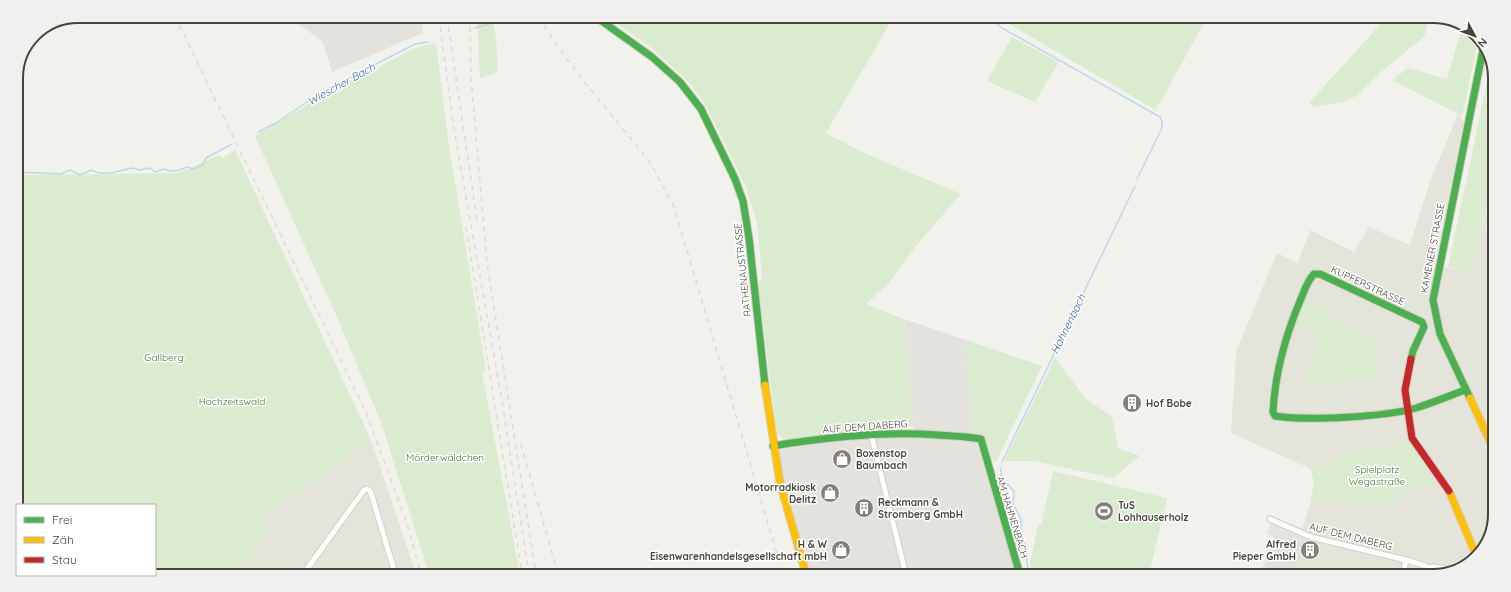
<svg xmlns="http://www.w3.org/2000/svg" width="1511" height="592" font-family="Quicksand,sans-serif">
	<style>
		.residential { fill: #e5e4db }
		.industrial { fill: #e4e2dd }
		.green { fill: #dbebcf }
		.parking { fill: #e1e1dd }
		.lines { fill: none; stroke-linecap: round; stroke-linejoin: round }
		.stream { stroke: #c1d5ec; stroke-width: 1.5 }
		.street-casing { stroke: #d0cfcb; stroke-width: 7 }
		.fast-casing { stroke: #d0cfc4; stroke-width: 9 }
		.slow-casing { stroke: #d0cfc4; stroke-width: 9 }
		.jam-casing { stroke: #d0cfc4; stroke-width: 9 }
		.street { stroke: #fdfdfc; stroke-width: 5 }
		.fast { stroke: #4caf50; stroke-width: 7 }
		.slow { stroke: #ffc107; stroke-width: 7 }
		.jam { stroke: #c62828; stroke-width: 7 }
		.rail { stroke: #dadad9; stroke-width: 1.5; stroke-dasharray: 5 5; stroke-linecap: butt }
		.labels { text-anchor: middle; stroke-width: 3; stroke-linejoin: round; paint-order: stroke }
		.street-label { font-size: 10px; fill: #484439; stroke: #fff }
		.park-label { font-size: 10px; fill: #3f772f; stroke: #fff }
		.poi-label { font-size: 10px; font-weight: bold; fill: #484439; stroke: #fff; text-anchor: start }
		.water-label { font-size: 11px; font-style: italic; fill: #386aae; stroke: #fff }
		.rim { fill: none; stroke: #484439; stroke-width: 2 }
	</style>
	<rect width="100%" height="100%" fill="#f2f2ed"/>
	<g class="residential">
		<polygon points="1458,114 1464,121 1435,264 1468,274 1494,187 1492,534 1468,565 1434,576 1260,576 1274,537 1267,534 1272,516 1302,529 1311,501 1314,483 1311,469 1231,433 1236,352 1277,253 1298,263 1310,230 1354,252 1369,227 1410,245 1430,181"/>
		<polygon points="371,440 416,574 188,573 329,462"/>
	</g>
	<g class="industrial">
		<polygon points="289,17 421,17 423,33 332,72 323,42"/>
		<polygon points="904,319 966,340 972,431 979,442 1017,575 803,574 772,451 880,435 912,437 914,426"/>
	</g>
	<g class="green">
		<polygon points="477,17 492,17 496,38 498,72 480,78"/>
		<polygon points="608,17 893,18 826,133 864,153 961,194 915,247 889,283 866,304 904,319 914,426 785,441 777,433 758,284 762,277 757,222 746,187 707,108 690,83 654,50"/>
		<polygon points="999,18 1206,19 1156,110"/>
		<polygon points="1385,19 1429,19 1424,37 1382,71 1356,96 1342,102 1313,107 1309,103"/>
		<polygon points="1460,34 1473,34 1479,38 1462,116 1392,80 1408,68 1447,79"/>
		<polygon points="1012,37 1059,62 1035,102 987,81"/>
		<polygon points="436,43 449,147 486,371 482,373 520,574 429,574 382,425 336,315 255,136 324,95 415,48"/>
		<polygon points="1491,63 1495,73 1494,187 1468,274 1448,267"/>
		<polygon points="235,150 371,440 257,522 268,530 239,573 155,573 155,505 17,505 17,521 16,519 16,188 22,187 24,175 179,173 219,155 222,158"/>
		<polygon points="1305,300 1380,344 1376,379 1340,382 1304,382 1319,332 1295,323"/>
		<polygon points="966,340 1042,366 996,462 988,457 984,440 972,431"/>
		<polygon points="1055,358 1085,398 1112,417 1118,448 1140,456 1113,478 1033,461 1004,461"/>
		<polygon points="1409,441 1434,485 1400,491 1398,503 1311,500 1314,483 1311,469 1333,463 1339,455"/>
		<polygon points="1053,471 1167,498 1149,575 1032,575 1030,563 1038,525 1041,525"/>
	</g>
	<g class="parking">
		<polygon points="990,482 1018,575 1013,575 985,484"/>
		<polygon points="1277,534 1296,540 1299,544 1297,552 1300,553 1294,576 1275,573 1274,576 1265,574"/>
	</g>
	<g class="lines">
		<g class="stream">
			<polyline points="989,18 1002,28 1160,117 1162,122 1162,128 1137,179"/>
			<polyline points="475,28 497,22"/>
			<polyline points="258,132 276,123 322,92 415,44 428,42"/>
			<path d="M 16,172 L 61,174 L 70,170 L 80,175 L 91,170 L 99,173 L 111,173 L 131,168 L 140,170 L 150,168 L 155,172 L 164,169 C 172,173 179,171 187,167 L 193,169 L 203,165 L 206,158 L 232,144"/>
			<polyline points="1002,462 1135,186"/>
			<path d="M 1001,468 C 999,477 1008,485 1014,491 L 1013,504 L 1021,519 L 1021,536 L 1026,547 L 1027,564 L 1030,575"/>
		</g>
		<defs>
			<g id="street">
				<polyline points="871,434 906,575"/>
				<polyline points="1270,519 1311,537 1406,560 1423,565 1428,568"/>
				<polyline points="304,573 364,490 367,489 370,491 372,496 395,573"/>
				<polyline points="1403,576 1406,560"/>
				<polyline points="1424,576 1428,568 1433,567 1452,570"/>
			</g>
			<g id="fast">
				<polyline points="596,17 652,57 680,82 701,109 735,179 743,201 749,238 765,385"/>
				<path d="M 1411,359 L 1413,351 L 1424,327 L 1422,322 L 1320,274 L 1314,274 C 1307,281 1304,292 1300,301 C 1285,337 1275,373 1273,412 L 1275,416 C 1307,421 1385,417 1416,408 C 1432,403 1449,396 1465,390"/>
				<polyline points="1470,398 1440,334 1433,300 1484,45"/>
				<path d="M 773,446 C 828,437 883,431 938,435 C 952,436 967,436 981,439 L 1020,575"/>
			</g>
			<g id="slow">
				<polyline points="765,385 780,483 806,574"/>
				<polyline points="1470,398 1492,446"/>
				<polyline points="1449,491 1476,555"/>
			</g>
			<polyline id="jam" points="1411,359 1405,390 1412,438 1449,491"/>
		</defs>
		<use href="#street" class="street-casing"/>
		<use href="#fast" class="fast-casing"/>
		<use href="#slow" class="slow-casing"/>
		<use href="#jam" class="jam-casing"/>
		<use href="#street" class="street"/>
		<use href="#fast" class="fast"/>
		<use href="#slow" class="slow"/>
		<use href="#jam" class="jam"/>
		<g class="rail">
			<polyline points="175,16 365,410 407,523 421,574"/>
			<polyline points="439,17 453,123 501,395 529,574"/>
			<polyline points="447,17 477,220"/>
			<polyline points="470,17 471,77 487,263 536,574"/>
			<polyline points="538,17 577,73 650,162 674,207 783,574"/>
			<polyline points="466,227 522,574"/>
			<polyline points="521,444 558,574"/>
		</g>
	</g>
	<defs>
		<symbol id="building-disc" viewBox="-11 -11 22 22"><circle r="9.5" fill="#848178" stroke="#fff"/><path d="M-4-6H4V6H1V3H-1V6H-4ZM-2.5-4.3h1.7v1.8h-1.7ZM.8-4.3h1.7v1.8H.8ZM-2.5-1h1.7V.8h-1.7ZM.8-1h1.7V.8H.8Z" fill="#fff"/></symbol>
		<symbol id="shop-disc" viewBox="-11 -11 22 22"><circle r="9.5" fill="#848178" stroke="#fff"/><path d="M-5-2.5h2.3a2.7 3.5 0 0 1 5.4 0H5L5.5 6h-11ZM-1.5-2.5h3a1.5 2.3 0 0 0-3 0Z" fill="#fff"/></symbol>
		<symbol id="stadium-disc" viewBox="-11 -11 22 22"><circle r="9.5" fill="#848178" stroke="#fff"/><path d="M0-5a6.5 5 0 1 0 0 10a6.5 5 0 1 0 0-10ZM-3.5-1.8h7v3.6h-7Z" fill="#fff"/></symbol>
	</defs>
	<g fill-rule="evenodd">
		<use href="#building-disc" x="1121" y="392" width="22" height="22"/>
		<use href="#shop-disc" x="831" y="448" width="22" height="22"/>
		<use href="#shop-disc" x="819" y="482" width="22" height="22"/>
		<use href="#building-disc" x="853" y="497" width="22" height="22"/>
		<use href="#stadium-disc" x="1093" y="500" width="22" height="22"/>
		<use href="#shop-disc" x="830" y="539" width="22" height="22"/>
		<use href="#building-disc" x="1299" y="539" width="22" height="22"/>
	</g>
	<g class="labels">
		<g class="street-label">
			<text transform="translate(1432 248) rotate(-79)" y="4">KAMENER STRASSE</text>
			<text transform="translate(742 270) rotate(-96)" y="4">RATHENAUSTRASSE</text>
			<text transform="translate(1368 285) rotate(25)" y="4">KUPFERSTRASSE</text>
			<text transform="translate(865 426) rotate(-4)" y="4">AUF DEM DABERG</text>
			<text transform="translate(1013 517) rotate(73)" y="4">AM HAHNENBACH</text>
			<text transform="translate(1351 536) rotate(14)" y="4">AUF DEM DABERG</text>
		</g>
		<g class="park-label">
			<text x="164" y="361">Gallberg</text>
			<text x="232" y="405">Hochzeitswald</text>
			<text x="445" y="461">Mörderwäldchen</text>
			<text x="1377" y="473">Spielplatz<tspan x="1377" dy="12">Wegastraße</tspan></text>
		</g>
		<g class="poi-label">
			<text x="1146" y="407">Hof Bobe</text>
			<text x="856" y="457">Boxenstop<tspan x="856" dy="12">Baumbach</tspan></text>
			<text x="816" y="491" text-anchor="end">Motorradkiosk<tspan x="816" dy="12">Delitz</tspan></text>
			<text x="878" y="506">Reckmann &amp;<tspan x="878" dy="12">Stromberg GmbH</tspan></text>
			<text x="1118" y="509">TuS<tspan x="1118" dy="12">Lohhauserholz</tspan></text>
			<text x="827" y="548" text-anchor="end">H &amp; W<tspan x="827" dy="12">Eisenwarenhandelsgesellschaft mbH</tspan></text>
			<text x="1296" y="548" text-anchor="end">Alfred<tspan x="1296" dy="12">Pieper GmbH</tspan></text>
		</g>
		<g class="water-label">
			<text transform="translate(341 84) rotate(-29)" y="4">Wiescher Bach</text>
			<text transform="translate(1068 324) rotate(-64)" y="4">Hahnenbach</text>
		</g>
	</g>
	<path d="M0 0H1511V592H0ZM78 23H1433A55 55 0 0 1 1488 78V514A55 55 0 0 1 1433 569H78A55 55 0 0 1 23 514V78A55 55 0 0 1 78 23Z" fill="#f0f0ef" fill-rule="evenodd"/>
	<path class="rim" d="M78 23H1433A55 55 0 0 1 1488 78V514A55 55 0 0 1 1433 569H78A55 55 0 0 1 23 514V78A55 55 0 0 1 78 23Z"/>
	<rect x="16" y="504" width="140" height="72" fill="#ffffff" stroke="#b6b4b0"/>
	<rect x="24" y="517" width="20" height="6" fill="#4caf50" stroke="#b6b4b0"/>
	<text x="52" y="524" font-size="12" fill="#484439">Frei</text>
	<rect x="24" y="537" width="20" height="6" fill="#ffc107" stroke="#b6b4b0"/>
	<text x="52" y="544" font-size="12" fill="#484439">Zäh</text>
	<rect x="24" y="557" width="20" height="6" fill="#c62828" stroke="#b6b4b0"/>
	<text x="52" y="564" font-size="12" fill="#484439">Stau</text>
	<g transform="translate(1475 36) rotate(131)" stroke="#ffffff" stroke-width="3" paint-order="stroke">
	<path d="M0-3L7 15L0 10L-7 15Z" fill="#484439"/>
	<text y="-6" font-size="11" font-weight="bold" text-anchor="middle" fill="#484439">N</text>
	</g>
</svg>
